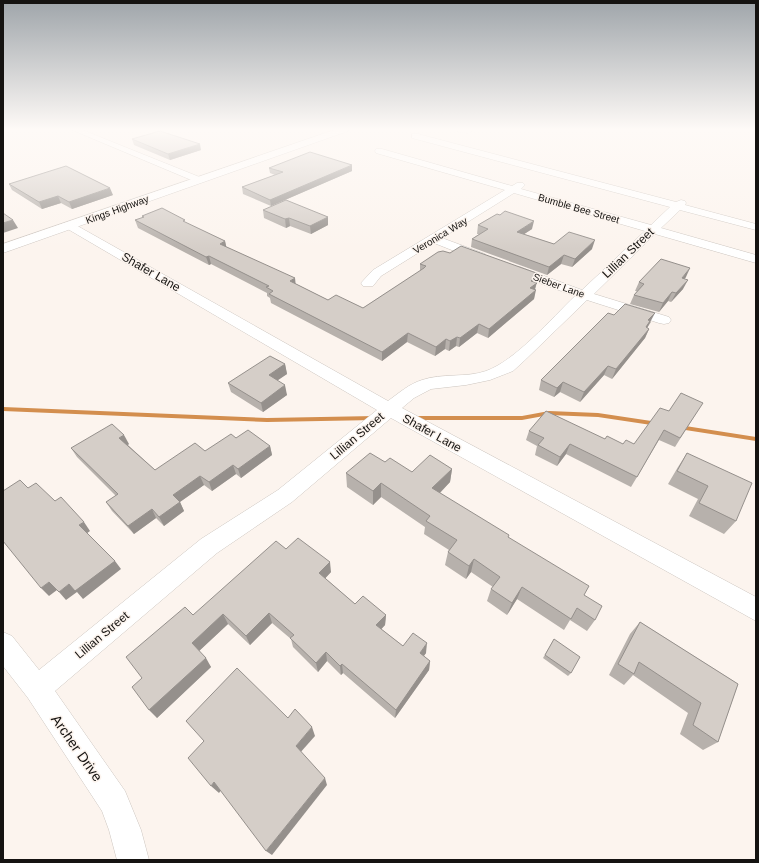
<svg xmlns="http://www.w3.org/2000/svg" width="759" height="863" font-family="Arial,sans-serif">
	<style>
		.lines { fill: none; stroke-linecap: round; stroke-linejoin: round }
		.stream { fill: #d38e4e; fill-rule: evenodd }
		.minor-casing { stroke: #cdc6c0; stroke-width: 1 }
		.tertiary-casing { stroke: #cdc6c0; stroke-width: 1 }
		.minor { fill: #fff; fill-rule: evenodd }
		.tertiary { fill: #fff; fill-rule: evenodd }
		.wall { fill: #b7b1ac }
		.shaded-wall { fill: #95908c }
		.building { fill: #d5cec8; stroke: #95908c }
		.labels { text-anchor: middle; stroke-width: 3; stroke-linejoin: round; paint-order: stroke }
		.far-street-label { font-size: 10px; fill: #151311; stroke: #fcf4ee }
		.street-label { font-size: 12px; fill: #151311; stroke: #fcf4ee }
		.near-street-label { font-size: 14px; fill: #151311; stroke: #fcf4ee }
	</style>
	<rect width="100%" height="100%" fill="#fcf4ee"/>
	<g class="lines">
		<g class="stream">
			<polygon points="3,407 267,418 375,416 378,418 375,420 267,422 3,411"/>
			<polygon points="549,411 598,413 658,422 661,424 658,426 598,417 549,415 522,420 412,420 409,418 412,416 522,416"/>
			<polygon points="677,425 679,425 756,437 756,441 679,429 677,429 676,427"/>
		</g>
		<defs>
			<g id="minor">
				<polygon points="70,129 80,129 202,178 204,180 199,183 196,182"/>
				<polygon points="455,129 468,129 472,131 468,133 456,131"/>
				<path d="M 412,134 L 418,134 L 676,202 L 681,200 L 685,201 L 686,203 L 685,205 L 756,224 L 756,230 L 680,210 L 661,228 L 756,255 L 756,263 L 655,234 L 594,294 L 669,317 L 671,320 L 669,323 L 664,324 L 659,323 L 587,300 L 524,361 L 513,371 L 490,380 L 466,385 L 431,389 L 414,398 L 402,408 L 756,597 L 756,621 L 391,418 L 292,502 L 217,553 L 55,691 L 125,791 L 141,830 L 149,860 L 117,860 L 109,830 L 102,811 L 28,698 L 3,666 L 3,632 L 12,636 L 39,670 L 201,539 L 278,490 L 377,410 L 66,228 L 64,226 L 70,223 L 74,224 L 388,401 C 399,393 409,384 422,380 C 442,373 466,378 486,371 C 515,361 552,318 575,296 L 512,273 L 510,270 L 512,267 L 520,267 L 582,290 L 645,231 L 514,193 L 442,238 L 485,254 L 487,257 L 485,260 L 477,260 L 434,243 L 381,276 L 373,286 L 363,286 L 361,283 L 373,270 L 505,190 L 376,153 L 375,151 L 376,149 L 382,149 L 512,186 L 517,183 L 523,183 L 525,185 L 521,189 L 651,225 L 670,207 L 412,138 Z"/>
			</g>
			<polygon id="tertiary" points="337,129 350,129 348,131 3,253 3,244"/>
		</defs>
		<use href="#minor" class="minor-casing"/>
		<use href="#tertiary" class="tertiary-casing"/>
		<use href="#minor" class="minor"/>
		<use href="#tertiary" class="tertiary"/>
	</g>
	<g class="wall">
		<polygon points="132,139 201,150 170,160 134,145"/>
		<polygon points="269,168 352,171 271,206 243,194 242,187 275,175 270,173"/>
		<polygon points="9,184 113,195 72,209 61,203 42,209 12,190"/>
		<polygon points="263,210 328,225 311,234 290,226 286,228 264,218"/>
		<polygon points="142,216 186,223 225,241 226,247 296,284 328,300 363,308 420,271 420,264 450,253 539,274 535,290 534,299 488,338 477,333 459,347 456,346 449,351 445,349 435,356 407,342 382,361 271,303 270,298 267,296 267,293 211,264 209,265 138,228 135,220 142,218"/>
		<polygon points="478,225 532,229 524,234 554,244 592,249 572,267 561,264 547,275 471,247 472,239 479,234 477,234"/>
		<polygon points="686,277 684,279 683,289 671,302 668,301 659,312 630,304 634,295 637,291 635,291 639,282"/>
		<polygon points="614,315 651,322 647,328 649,329 645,338 612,379 604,375 580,402 560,392 554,397 539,390 541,380"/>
		<polygon points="285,364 287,374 277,380 287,395 263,412 231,392 228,383"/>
		<polygon points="669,411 697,412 675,447 659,440 631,487 566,454 557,466 535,455 537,446 526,440 529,431 605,439 623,444 634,444"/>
		<polygon points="236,438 270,446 272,455 241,478 236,474 212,491 204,485 180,502 184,511 164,526 156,518 134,534 112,511 106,502 116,496 77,457 71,448 129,444 128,445 155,470 205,451"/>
		<polygon points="687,453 736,521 724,534 689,516 698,499 668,484 678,467"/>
		<polygon points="452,469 450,482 440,493 508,537 584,595 595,620 587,631 570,620 564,630 517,599 507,615 487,601 491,589 493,587 471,572 466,579 445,565 448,552 449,550 424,534 425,527 381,497 373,505 347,487 346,473 412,472"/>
		<polygon points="286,549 331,572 325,578 355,604 386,615 385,625 381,629 403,646 426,653 424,656 430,661 429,670 395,718 343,673 341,675 327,661 318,672 293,647 291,639 272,623 250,645 228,624 199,651 211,667 157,718 142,678 193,615"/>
		<polygon points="640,622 738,684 718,742 703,750 680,734 688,713 633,675 624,685 609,675 630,634"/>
		<polygon points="554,639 571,673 568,676 543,658"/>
	</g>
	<g class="shaded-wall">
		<polygon points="200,144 201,150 170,160 168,154"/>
		<polygon points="352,165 352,171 271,206 270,200"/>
		<polygon points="110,188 113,195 72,209 69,202"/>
		<polygon points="58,196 61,203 42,209 39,202"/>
		<polygon points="328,217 328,225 311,234 310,226"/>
		<polygon points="289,218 290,226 286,228 285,219"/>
		<polygon points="13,220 18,228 3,233 3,223"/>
		<polygon points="534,221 532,229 515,240 517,232"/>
		<polygon points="595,240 592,249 572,267 575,259"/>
		<polygon points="225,241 227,250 220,244"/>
		<polygon points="564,255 561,264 547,275 549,267"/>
		<polygon points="209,256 211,264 209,265 206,257"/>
		<polygon points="690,268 686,277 678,287 682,278"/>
		<polygon points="539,274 534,292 530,289 531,281"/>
		<polygon points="295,278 296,287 290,281"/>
		<polygon points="688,280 683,289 671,302 676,293"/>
		<polygon points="536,290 534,299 488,338 489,329"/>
		<polygon points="672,292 668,301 659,312 663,303"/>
		<polygon points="655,313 646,330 641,337 648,320"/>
		<polygon points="479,324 477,333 459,347 460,338"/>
		<polygon points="649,329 645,338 612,379 616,369"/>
		<polygon points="408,333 407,342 382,361 382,352"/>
		<polygon points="457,337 456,346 449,351 450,341"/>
		<polygon points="446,339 445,349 435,356 436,347"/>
		<polygon points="285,364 287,374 271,385 269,375"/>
		<polygon points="608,366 604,375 580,402 584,392"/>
		<polygon points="563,382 560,392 554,397 557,388"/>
		<polygon points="285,385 287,395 263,412 261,403"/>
		<polygon points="124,435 129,444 124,447 119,438"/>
		<polygon points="570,444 566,454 557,466 560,457"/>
		<polygon points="270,446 272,455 241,478 238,469"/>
		<polygon points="233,465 236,474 212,491 209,482"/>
		<polygon points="452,469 450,482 431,502 432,488"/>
		<polygon points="200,476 204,485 177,504 173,495"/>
		<polygon points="381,483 381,497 373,505 373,491"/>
		<polygon points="180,502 184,511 164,526 159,517"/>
		<polygon points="152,509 156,518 134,534 128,526"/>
		<polygon points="84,522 90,531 86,534 79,525"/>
		<polygon points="474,559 471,572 466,579 469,566"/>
		<polygon points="115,561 121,569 83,599 77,592 66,600 59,592 69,584"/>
		<polygon points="330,562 331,572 321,583 319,573"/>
		<polygon points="49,582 57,590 49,596 41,588"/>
		<polygon points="522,587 517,599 507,615 512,603"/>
		<polygon points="269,613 272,623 250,645 246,636"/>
		<polygon points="223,614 228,624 198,652 192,643"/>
		<polygon points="386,615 385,625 376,635 376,625"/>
		<polygon points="427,643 426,653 419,662 420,653"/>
		<polygon points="326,652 327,661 318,672 316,663"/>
		<polygon points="206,658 211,667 157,718 149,710"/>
		<polygon points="430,661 429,670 395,718 396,710"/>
		<polygon points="342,664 343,673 341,675 340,666"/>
		<polygon points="312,727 315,736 299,754 296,746"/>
		<polygon points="325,778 327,785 272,855 266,851"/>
		<polygon points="214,782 222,789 219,793 211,786"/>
	</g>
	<g class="building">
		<polygon points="160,131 200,144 168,154 132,139"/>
		<polygon points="310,152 352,165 270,200 242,187 283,172 269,168"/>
		<polygon points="66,166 110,188 69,202 58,196 39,202 9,184"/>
		<polygon points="286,200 328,217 310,226 289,218 285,219 263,210"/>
		<polygon points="162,208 185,220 183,221 225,241 220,244 295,278 290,281 328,300 336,295 363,308 424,268 426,266 420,264 438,252 443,251 450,253 461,246 539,274 531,281 537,283 530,288 536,290 489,329 479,324 460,338 457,337 450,341 446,339 436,347 408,333 382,352 269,294 273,291 266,287 269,286 209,256 206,257 135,220 144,217 142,216"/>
		<polygon points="505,211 534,221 517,232 554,244 569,232 595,240 575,259 564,255 549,267 472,239 488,229 478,225 497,214 500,215"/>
		<polygon points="3,213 13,220 3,223"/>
		<polygon points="661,259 690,268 682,278 688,280 676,293 672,292 663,303 634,295 644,284 639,282"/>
		<polygon points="625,304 655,313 648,320 650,321 646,327 649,329 616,369 608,366 584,392 563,382 557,388 541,380 608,313 614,315"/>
		<polygon points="270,356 285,364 269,375 285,385 261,403 228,383"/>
		<polygon points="681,393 703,403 680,438 664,430 637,477 570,444 560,457 538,445 544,438 529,431 546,411 605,439 607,436 623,444 626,440 634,444 660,408 669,411"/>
		<polygon points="112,424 124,435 119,438 155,470 195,443 205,451 231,434 236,438 248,430 270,446 238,469 233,465 209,482 200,476 173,495 180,502 159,517 152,509 128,526 106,502 118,494 71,448"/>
		<polygon points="370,453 385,462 390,458 412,472 430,455 452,469 432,488 509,535 508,537 589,586 584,595 602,606 595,620 577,608 571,619 522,587 512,603 491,589 500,577 474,559 469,566 448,552 457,540 426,521 430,516 381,483 373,491 346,473"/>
		<polygon points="687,453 752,483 736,521 699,503 708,486 677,471"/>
		<polygon points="20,480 28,488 36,483 55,501 61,497 84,522 79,525 115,561 75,591 69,584 59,592 49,582 41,588 3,541 3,491"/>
		<polygon points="298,538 330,562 319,573 355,604 363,596 386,615 376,625 403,646 413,633 427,643 420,653 430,661 396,710 342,664 340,666 326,652 316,663 290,638 294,635 269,613 246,636 223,614 192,643 206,658 149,710 132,687 142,678 126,657 185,607 193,615 276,541 286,549"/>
		<polygon points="640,622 738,684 718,742 693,725 701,703 639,662 634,674 618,664"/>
		<polygon points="554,639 580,657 571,673 545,655"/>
		<polygon points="237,668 288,718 295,709 312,727 296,746 325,778 266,851 214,782 211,786 188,758 204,741 186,721"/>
	</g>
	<linearGradient id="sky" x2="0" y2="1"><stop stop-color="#9fa5aa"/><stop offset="0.52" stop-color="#fefaf7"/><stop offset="1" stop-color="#fefaf7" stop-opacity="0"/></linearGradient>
	<rect width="759" height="249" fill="url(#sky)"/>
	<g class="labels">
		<g class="far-street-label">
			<text transform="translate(579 208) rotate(16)" y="4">Bumble Bee Street</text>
			<text transform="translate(117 209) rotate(-20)" y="4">Kings Highway</text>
			<text transform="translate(440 235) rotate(-31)" y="4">Veronica Way</text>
			<text transform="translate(559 285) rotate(20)" y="4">Sieber Lane</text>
		</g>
		<g class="street-label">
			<text transform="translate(628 253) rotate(-44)" y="4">Lillian Street</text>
			<text transform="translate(151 272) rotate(30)" y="4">Shafer Lane</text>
			<text transform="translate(432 433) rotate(29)" y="4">Shafer Lane</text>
			<text transform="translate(357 436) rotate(-40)" y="4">Lillian Street</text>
			<text transform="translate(102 635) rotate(-40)" y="4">Lillian Street</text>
		</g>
		<g class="near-street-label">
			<text transform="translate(77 748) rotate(55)" y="5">Archer Drive</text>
		</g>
	</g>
	<rect width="759" height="863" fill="none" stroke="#151311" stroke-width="8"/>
</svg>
